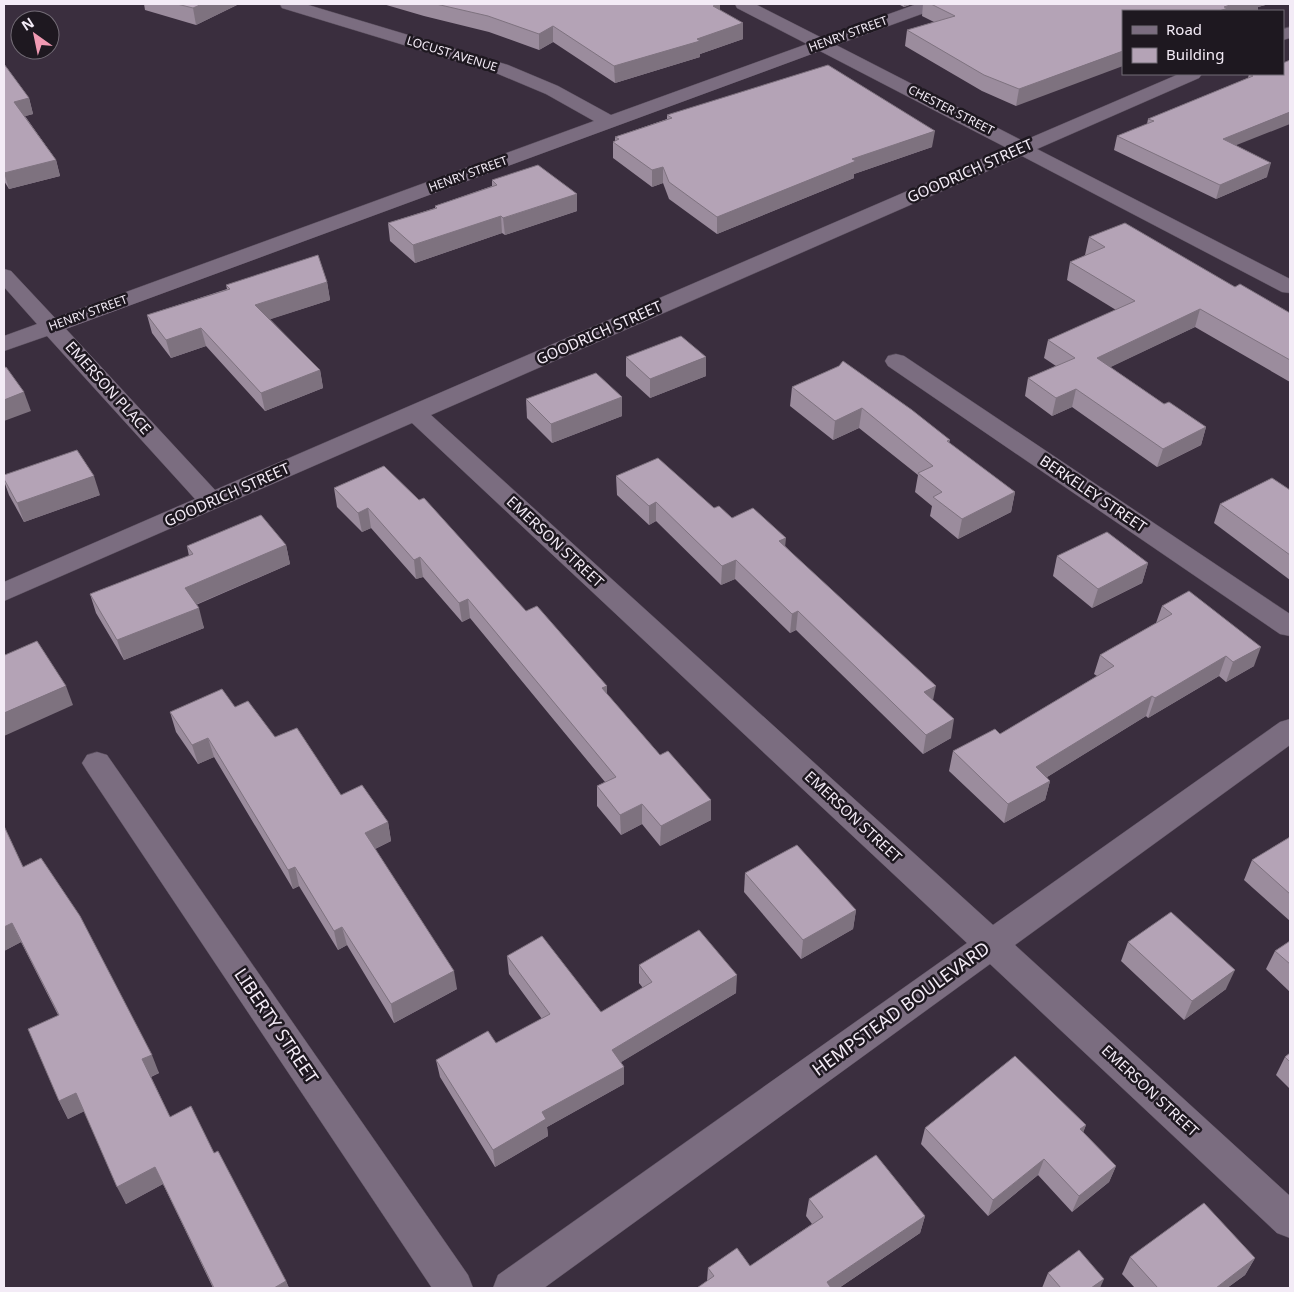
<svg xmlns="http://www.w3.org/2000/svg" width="1294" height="1292" font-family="'Noto Sans',sans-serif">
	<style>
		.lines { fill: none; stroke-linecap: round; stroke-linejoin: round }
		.minor-casing { stroke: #584d5b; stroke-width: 1 }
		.minor { fill: #7b6d80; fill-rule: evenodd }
		.wall { fill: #9b8c9d }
		.shaded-wall { fill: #7e727f }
		.building { fill: #b4a3b6; stroke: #7e727f }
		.labels { text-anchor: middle; stroke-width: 5; stroke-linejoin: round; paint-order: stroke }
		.far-street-label { font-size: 12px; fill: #f3ebf6; stroke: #1e1820 }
		.street-label { font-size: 15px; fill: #f3ebf6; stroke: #1e1820 }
		.near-street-label { font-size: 18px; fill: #f3ebf6; stroke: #1e1820 }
	</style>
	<rect width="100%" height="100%" fill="#3a2e3e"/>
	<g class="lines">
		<defs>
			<g id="minor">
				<path d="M 280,4 L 305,4 L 508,65 L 558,86 L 611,115 L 807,44 L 737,8 L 735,4 L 755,4 L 822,38 L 917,4 L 940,4 L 938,8 L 836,45 L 1023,141 L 1179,74 L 1202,74 L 1199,78 L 1037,149 L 1290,279 L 1290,293 L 1282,292 L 1022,156 L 431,415 L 993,925 L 1280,722 L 1290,719 L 1290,745 L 1015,945 L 1290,1196 L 1290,1238 L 1277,1233 L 990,964 L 544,1288 L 493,1288 L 498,1275 L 967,943 L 412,423 L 4,601 L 4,582 L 195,499 L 47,336 L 4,351 L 4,336 L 37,324 L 4,287 L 4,269 L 11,271 L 55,318 L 594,121 L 546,94 L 496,73 L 282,8 ZM 820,51 L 1007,148 L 215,490 L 66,329 Z"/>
				<polygon points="1290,27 1290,38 1283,40 1283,29"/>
				<polygon points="896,354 904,356 1290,614 1290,636 1280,634 888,366 885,361 888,356"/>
				<polygon points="97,752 107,755 468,1275 473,1288 432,1288 87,771 82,763 87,755"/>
			</g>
		</defs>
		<use href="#minor" class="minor-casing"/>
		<use href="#minor" class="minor"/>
	</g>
	<g class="wall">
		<polygon points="144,4 239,4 196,25 145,10"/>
		<polygon points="383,4 720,4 720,10 743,39 700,54 700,57 615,83 553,42 539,50 489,32 424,16"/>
		<polygon points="898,4 912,4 904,7"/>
		<polygon points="923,4 1269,4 1258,7 1258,10 1123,11 1016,106 982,91 905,46 907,30 934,22 922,16"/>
		<polygon points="4,64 29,98 33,114 25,116 56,160 60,176 9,189 4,181"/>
		<polygon points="1249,74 1283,74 1236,145 1267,177 1216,199 1114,150 1117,136 1147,124 1148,119 1248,78"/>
		<polygon points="667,115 932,147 854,174 854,178 717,234 669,199 663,183 652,187 613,158 613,142 615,141 615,137 667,119"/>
		<polygon points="492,180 577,194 577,211 505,235 502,233 415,263 390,241 388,223 435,208 435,206 492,186"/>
		<polygon points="1089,237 1235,287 1290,313 1290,382 1195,327 1110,367 1164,404 1206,427 1201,445 1157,467 1072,407 1052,416 1025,396 1028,378 1056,366 1044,358 1048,340 1116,310 1067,280 1070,262 1086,255 1085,255"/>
		<polygon points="327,282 330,300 270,319 320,370 323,388 265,411 206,346 171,358 152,333 147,315 227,289 226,285"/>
		<polygon points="626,357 706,376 650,398 626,376"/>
		<polygon points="839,366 950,440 949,443 1015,492 1011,512 958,539 930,516 932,506 915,492 918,475 859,428 833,440 790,406 792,387"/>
		<polygon points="622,397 622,416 552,443 527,418 526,399"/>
		<polygon points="384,466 607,694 660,755 711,800 711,820 660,846 642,824 621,835 597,806 597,786 605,782 470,618 462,622 423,577 416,579 371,528 362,532 337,507 334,488"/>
		<polygon points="4,475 100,495 24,522 9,495 4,481"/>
		<polygon points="616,476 714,508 785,546 933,700 951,738 923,754 796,630 790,633 735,579 721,585 656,521 649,525 617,495"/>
		<polygon points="1290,490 1290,580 1214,523 1220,504"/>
		<polygon points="286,545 290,564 196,605 204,628 124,660 96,613 90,594 189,556 187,546"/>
		<polygon points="1057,556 1148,563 1142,583 1092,608 1053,576"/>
		<polygon points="1162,606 1254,666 1226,682 1219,676 1148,718 1146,716 1047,777 1050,781 1045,800 1004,823 949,771 953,751 1000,734 1097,676 1094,674 1100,655 1156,623"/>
		<polygon points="235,707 275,737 341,795 388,822 391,841 375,849 457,989 394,1023 347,945 338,950 299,886 293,889 214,757 198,764 176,732 170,712"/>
		<polygon points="4,826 23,867 159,1073 151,1077 170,1117 214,1153 286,1281 289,1288 213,1288 163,1184 126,1204 84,1111 68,1119 59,1101 58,1015 21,942 4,951"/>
		<polygon points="1290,837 1290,921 1244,880 1252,860"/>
		<polygon points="745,873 856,910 853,929 801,959 744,892"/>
		<polygon points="1290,941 1290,992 1266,969 1275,951"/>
		<polygon points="1128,942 1226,989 1184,1020 1121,961"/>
		<polygon points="507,956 601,1012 643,988 639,983 639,965 736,993 621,1062 624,1067 624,1084 547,1127 548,1136 495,1167 440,1077 436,1060 496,1043 542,1019 509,974"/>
		<polygon points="1290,1053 1290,1089 1276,1075 1285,1057"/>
		<polygon points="1086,1125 1083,1132 1116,1166 1109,1182 1072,1212 1038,1175 988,1216 921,1144 925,1128"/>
		<polygon points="809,1199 925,1216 920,1233 839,1288 697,1288 707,1281 708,1268 750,1266 812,1224 806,1216"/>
		<polygon points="1130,1257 1255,1258 1245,1275 1227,1288 1135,1288 1122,1274"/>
		<polygon points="1048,1273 1100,1288 1042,1288"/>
	</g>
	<g class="shaded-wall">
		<polygon points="202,4 239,4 196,25 193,8"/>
		<polygon points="720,4 720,20 713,6"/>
		<polygon points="904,4 912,4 904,7"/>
		<polygon points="1233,4 1269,4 1258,7 1258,10 1254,11 1219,11 1224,7"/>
		<polygon points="743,23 743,39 700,54 700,57 615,83 614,66"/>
		<polygon points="553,26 553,42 539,50 539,34"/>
		<polygon points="1123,51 1123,66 1016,106 1019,89"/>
		<polygon points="29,98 33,114 19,118 14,102"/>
		<polygon points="1290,112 1290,124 1219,152 1223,139"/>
		<polygon points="935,131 932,147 854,174 854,178 717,234 717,217 852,159"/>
		<polygon points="56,160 60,176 9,189 4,173"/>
		<polygon points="1271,163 1267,177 1216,199 1220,185"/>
		<polygon points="663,167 663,183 652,187 652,170"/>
		<polygon points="577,194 577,211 505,235 503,218"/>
		<polygon points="501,216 502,233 415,263 413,245"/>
		<polygon points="327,282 330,300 259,323 255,305"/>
		<polygon points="1200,309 1195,327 1092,376 1097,358"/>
		<polygon points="201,328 206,346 171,358 166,340"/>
		<polygon points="706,357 706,376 650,398 650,379"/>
		<polygon points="320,370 323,388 265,411 261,393"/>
		<polygon points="1076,389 1072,407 1052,416 1056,398"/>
		<polygon points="24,392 31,411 4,421 4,400"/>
		<polygon points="622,397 622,416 552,443 551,424"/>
		<polygon points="862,408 859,428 833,440 835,421"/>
		<polygon points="1206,427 1201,445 1157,467 1163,449"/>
		<polygon points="94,476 100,495 24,522 17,503"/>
		<polygon points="1015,492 1011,512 958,539 962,519"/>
		<polygon points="656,502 656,521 649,525 649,506"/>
		<polygon points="368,508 371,528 362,532 358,513"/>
		<polygon points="786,538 784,557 779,541"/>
		<polygon points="286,545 290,564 190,607 185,588"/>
		<polygon points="420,557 423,577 416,579 414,560"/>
		<polygon points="736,560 735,579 721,585 722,566"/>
		<polygon points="1148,563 1142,583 1092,608 1098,589"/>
		<polygon points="468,599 470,618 462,622 459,603"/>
		<polygon points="199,608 204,628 124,660 117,640"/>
		<polygon points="798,611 796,630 790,633 792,614"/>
		<polygon points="1261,647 1254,666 1226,682 1233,662"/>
		<polygon points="1226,656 1219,676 1148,718 1155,698"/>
		<polygon points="66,686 73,705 4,736 4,713"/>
		<polygon points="607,686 607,706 602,688"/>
		<polygon points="936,686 932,705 924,692"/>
		<polygon points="1152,696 1146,716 1031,787 1036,767"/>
		<polygon points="954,719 951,738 923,754 926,735"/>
		<polygon points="208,738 214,757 198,764 192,745"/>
		<polygon points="1050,781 1045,800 1004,823 1008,804"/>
		<polygon points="711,800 711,820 660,846 661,826"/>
		<polygon points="642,804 642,824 621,835 620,815"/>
		<polygon points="388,822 391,841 369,852 365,833"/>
		<polygon points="295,867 299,886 293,889 288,870"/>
		<polygon points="856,910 853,929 801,959 803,940"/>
		<polygon points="12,923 21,942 4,951 4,927"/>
		<polygon points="342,927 347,945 338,950 334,931"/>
		<polygon points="1235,970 1226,989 1184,1020 1192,1001"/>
		<polygon points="454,971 457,989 394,1023 391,1004"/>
		<polygon points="737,975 736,993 613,1067 612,1050"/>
		<polygon points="152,1055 159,1073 150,1077 142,1059"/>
		<polygon points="624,1067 624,1084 547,1127 548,1136 495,1167 493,1150 542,1112"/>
		<polygon points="76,1093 85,1111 68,1119 59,1101"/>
		<polygon points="1086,1125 1080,1141 1080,1129"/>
		<polygon points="1044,1159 1038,1175 988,1216 993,1200"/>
		<polygon points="1116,1166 1109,1182 1072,1212 1079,1196"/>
		<polygon points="155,1167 163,1184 126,1204 117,1187"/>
		<polygon points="925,1216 920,1233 839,1288 826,1288 827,1282"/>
		<polygon points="1255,1258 1245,1275 1227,1288 1216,1288"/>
		<polygon points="1104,1279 1100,1288 1091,1288"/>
		<polygon points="286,1281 289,1288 274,1288"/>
	</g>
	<g class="building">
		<polygon points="177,4 202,4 193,8"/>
		<polygon points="436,4 720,4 713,6 743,23 697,39 700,41 614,66 553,26 539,34 488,16"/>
		<polygon points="931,4 1233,4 1224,7 1228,8 1219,11 1123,11 1123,51 1019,89 984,75 907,30 955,16"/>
		<polygon points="1290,60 1290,112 1223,139 1271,163 1220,185 1117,136 1154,121 1148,119 1253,76 1249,74 1283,74 1283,63"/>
		<polygon points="4,64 29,98 14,102 56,160 4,173"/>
		<polygon points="828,65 935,131 852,159 856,161 717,217 669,182 663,167 652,170 613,142 619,139 615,137 672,118 667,115"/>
		<polygon points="538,165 577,194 503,218 501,216 413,245 388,223 437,208 435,206 497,185 492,180"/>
		<polygon points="1125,223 1235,287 1240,284 1290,313 1290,360 1200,309 1097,358 1164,404 1169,402 1206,427 1163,449 1076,389 1056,398 1028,378 1075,358 1048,340 1135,301 1070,262 1105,247 1089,237"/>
		<polygon points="318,255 327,282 255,305 320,370 261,393 201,328 166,340 147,315 230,289 226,285"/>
		<polygon points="681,336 706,357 650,379 626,357"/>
		<polygon points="843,361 912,410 950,440 947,441 1015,492 962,519 933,497 942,492 918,473 933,466 862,408 835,421 792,387 839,366"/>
		<polygon points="6,367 24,392 4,400 4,368"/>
		<polygon points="596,373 622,397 551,424 526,399"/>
		<polygon points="77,450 94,476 17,503 4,479 4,475"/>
		<polygon points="658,458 714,508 719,506 732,518 753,508 786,538 779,541 936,686 924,692 954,719 926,735 798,611 792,614 736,560 722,566 656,502 649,506 616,476"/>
		<polygon points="384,466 419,500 424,498 526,611 537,606 607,686 602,688 660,755 668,751 711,800 661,826 642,804 620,815 597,786 616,777 468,599 459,603 420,557 414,560 368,508 358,513 334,488"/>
		<polygon points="1272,478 1290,490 1290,555 1220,504"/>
		<polygon points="261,515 286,545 185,588 199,608 117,640 90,594 193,554 187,546"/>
		<polygon points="1107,532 1148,563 1098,589 1057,556"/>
		<polygon points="1189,591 1261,647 1233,662 1226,656 1155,698 1152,696 1036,767 1050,781 1008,804 953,751 995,729 1000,734 1114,666 1100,655 1172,614 1162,606"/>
		<polygon points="37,641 66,686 4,713 4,653 5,655"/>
		<polygon points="222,689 235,707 248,701 275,737 297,728 341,795 362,785 388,822 365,833 454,971 391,1004 342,927 334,931 295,867 288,870 208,738 192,745 170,712"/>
		<polygon points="4,826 23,867 41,858 80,916 152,1055 142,1059 170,1117 191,1106 214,1153 218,1151 286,1281 274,1288 214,1288 155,1167 117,1187 76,1093 59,1101 28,1029 59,1015 12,923 4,927"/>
		<polygon points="1290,837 1290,894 1252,860"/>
		<polygon points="797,845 856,910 803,940 745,873"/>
		<polygon points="1171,912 1235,970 1192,1001 1128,942"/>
		<polygon points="699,930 737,975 612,1050 624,1067 542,1112 546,1119 493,1150 436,1060 488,1031 496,1043 550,1014 507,956 542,936 601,1012 652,982 639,965"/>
		<polygon points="1290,941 1290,964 1275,951"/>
		<polygon points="1290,1053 1290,1062 1285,1057"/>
		<polygon points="1015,1056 1086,1125 1080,1129 1116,1166 1079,1196 1044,1159 993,1200 925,1128"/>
		<polygon points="876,1155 925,1216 827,1282 831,1288 697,1288 714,1276 708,1268 737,1248 750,1266 823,1217 809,1199"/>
		<polygon points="1204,1203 1255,1258 1216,1288 1158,1288 1130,1257"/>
		<polygon points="1079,1250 1104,1279 1091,1288 1061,1288 1048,1273"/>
	</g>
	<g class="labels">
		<g class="far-street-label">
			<text transform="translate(848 34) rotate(-20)" y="4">HENRY STREET</text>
			<text transform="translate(452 54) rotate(17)" y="4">LOCUST AVENUE</text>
			<text transform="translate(951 110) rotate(27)" y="4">CHESTER STREET</text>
			<text transform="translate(468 174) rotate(-20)" y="4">HENRY STREET</text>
			<text transform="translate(88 313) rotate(-20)" y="4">HENRY STREET</text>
		</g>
		<g class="street-label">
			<text transform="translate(970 171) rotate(-24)" y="5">GOODRICH STREET</text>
			<text transform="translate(599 333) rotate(-24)" y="5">GOODRICH STREET</text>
			<text transform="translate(108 388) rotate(48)" y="5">EMERSON PLACE</text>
			<text transform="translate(1093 494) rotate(34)" y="5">BERKELEY STREET</text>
			<text transform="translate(227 495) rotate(-24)" y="5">GOODRICH STREET</text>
			<text transform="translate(555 542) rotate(43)" y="5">EMERSON STREET</text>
			<text transform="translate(853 817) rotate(43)" y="5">EMERSON STREET</text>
			<text transform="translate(1150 1091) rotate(43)" y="5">EMERSON STREET</text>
		</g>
		<g class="near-street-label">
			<text transform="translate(901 1009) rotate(-36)" y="6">HEMPSTEAD BOULEVARD</text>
			<text transform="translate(276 1026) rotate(56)" y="6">LIBERTY STREET</text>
		</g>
	</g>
	<rect width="1294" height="1292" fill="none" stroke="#f3ebf6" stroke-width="10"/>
	<rect x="1122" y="10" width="162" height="65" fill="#1e1820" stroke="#736c76"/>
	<rect x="1132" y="26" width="25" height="8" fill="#7b6d80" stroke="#736c76"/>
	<text x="1166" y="35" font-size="15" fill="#f3ebf6">Road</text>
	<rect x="1132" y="48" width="25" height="15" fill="#b4a3b6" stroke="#736c76"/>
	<text x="1166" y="60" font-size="15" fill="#f3ebf6">Building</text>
	<g transform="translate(35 35) rotate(327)"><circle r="24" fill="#1e1820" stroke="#736c76"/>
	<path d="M0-4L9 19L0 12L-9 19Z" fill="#f19ab3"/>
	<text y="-8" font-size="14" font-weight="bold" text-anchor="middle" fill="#f3ebf6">N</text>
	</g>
</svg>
